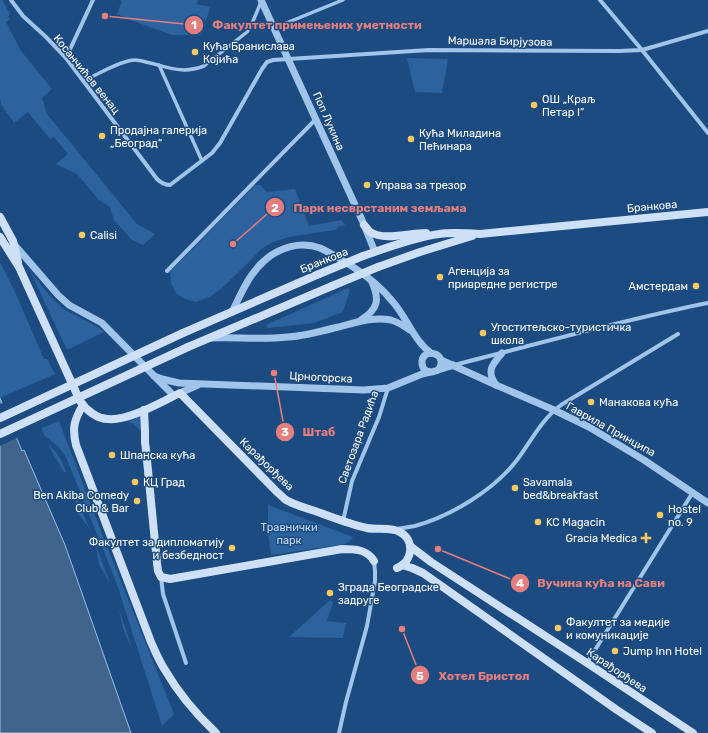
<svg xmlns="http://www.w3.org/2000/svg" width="708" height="733" font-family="Rubik,sans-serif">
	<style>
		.green { fill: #2c639e }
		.water { fill: #41648c; stroke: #94bfeb }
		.pier { fill: #1c4b81 }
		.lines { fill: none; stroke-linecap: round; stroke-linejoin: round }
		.pedestrian { stroke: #a1c4ea; stroke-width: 3.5 }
		.minor { stroke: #a1c4ea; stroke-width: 4 }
		.tertiary { stroke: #a1c4ea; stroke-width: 7 }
		.secondary { stroke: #cde0f7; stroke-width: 8 }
		.secondary-bridge { stroke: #cde0f7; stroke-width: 8 }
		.poi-dot { fill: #fac95f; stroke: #1c4b81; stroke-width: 1.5 }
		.labels { text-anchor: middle; stroke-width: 3; stroke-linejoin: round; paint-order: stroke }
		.street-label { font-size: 11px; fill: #fff; stroke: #1c4b81 }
		.poi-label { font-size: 11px; fill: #fff; stroke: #1c4b81; text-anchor: start }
		.park-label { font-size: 11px; fill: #c6def7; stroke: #1c4b81 }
		.leader { fill: none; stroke: #e67e7e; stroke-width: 1.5 }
		.callout-dot { fill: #e67e7e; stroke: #1c4b81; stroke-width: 1.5 }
		.mark-label { font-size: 12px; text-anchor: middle; font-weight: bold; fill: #fff }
		.callout-label { font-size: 12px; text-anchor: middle; font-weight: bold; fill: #e67e7e; stroke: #1c4b81; stroke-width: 3; stroke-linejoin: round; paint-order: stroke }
	</style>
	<rect width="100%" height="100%" fill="#1c4b81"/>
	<g class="green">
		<polygon points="0,0 2,0 10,14 8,17 10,19 6,22 21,51 52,89 42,98 47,114 137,224 155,234 143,245 132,240 114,220 110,207 99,200 77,174 56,164 68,154 54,137 50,139 28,112 14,123 1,104 0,99"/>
		<polygon points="120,0 198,0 196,4 210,7 206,21 200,19 198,27 204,29 200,35 172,35 136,22 117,14 122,1"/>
		<polygon points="407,58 448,59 442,93 415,92"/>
		<polygon points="255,185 260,185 267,192 295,189 309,226 342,220 345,225 338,227 335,230 289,237 273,242 261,249 248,263 221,289 211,296 196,302 185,299 176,293 171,283 170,272"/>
		<polygon points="0,262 15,292 44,359 47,359 55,374 0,398"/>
		<polygon points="30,271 50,296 62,308 99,328 104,332 67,350"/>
		<polygon points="348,288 350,290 343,312 314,323 268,328 266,325"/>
		<polygon points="141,416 142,432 134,424 128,422"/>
		<polygon points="59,421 106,544 174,714 162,726 117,584 66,457 59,447 45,436 41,428"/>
		<path d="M 48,445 C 58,452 62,461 66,472 L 64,472 L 62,469 Z"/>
		<polygon points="74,492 90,530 78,513"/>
		<polygon points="268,505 353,537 350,541 345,544 271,555 268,532"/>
		<polygon points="96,545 110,583 99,565"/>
		<polygon points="330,600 333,602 327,621 346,623 343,638 289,637"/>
		<path d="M 119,609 L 132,648 C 124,633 122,626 119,609 Z"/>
	</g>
	<polygon class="water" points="0,398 22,451 24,450 65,545 131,733 0,733"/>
	<polygon class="pier" points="4,403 19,437 0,446 0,404"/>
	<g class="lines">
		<g class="pedestrian">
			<polyline points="274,28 343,0"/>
			<polyline points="159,65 202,161"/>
			<path d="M 83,81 C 97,75 121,60 135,60 C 140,60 145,62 150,63 C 171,68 183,74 204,66 L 247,32 L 251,26 L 261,2"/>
		</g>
		<g class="minor">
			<path d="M 11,0 L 23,16 L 46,37 L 66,58 L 157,179 C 161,183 164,185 170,185 L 212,153 L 220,143 L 262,69 L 267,62 L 273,60 L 429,50 L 619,51 L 642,50 L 708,31"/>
			<polyline points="600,0 642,50 708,133"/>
			<polyline points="66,58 93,0"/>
			<polyline points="167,271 316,119"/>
			<path d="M 454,365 C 538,344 622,320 708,303"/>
			<polyline points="343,521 352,481 379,417 388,388"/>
			<path d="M 397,529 C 403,528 409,527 415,526 C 451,516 494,490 517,460 C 532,440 541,420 561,405 L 678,334"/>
			<polyline points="161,577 163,594 186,663"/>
			<polyline points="587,663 693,492"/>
			<polyline points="339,733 346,702 367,626 375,581 375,571 374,561"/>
		</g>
		<g class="tertiary">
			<polyline points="261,0 362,220 375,252"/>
			<polyline points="13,243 58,295 69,305 102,323 174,396"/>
			<path d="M 232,312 C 241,294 249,274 264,261 C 279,247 301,241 320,248 C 331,253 340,259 350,265 C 366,275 381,287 393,302 C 407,318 414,341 431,353"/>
			<path d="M 361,320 C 378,309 380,300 372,282"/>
			<path d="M 211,338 C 237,337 262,340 288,337 C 304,336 319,332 334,328 C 352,324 372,316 391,320 C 398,322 404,326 410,330"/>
			<polyline points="441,360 496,385 554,410 589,427 644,460 708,503"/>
			<path d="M 439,369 C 449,352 421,347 422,363 C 422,370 429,374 435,371 C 437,371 439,369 441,369 C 445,367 449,367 453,365"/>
			<polyline points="154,376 162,379 179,383 364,390 388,388 422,374 430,372"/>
			<path d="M 496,385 C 486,371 492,365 502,353"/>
			<polyline points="180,393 198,385"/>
		</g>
		<g class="secondary">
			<polyline points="0,217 13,241 18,262"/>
			<path d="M 364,225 C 366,227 368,230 370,232 C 384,241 410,233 426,233"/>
			<path d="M 0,237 L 19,267 L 80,401 C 86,410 97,419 108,419 C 129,421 161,402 180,393 L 277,492 C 280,494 283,498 286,500 C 295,505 305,508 315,511 C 332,517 349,524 367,528 C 377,530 392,527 400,532 C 416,541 412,562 397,568"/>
			<path d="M 363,256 C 386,248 415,237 439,234 C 452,232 466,233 480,234 L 708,212"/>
			<polyline points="378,267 420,252 472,236"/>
			<polyline points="183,333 319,274"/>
			<polyline points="188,347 332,286"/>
			<path d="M 83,405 C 74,420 72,428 76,445 L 151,642 C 155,651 159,661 165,670 C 179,694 196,714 216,733"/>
			<path d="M 144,410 L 145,431 L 145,442 L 146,450 L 157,563 L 158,571 L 161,577 L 170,579 L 342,549 C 354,549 367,549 374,561"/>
			<polyline points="410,546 431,562 587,663 693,733"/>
			<polyline points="402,565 412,568 423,573 617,710 652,733"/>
		</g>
		<g class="secondary-bridge">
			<polyline points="319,274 363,256"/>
			<polyline points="332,286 378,267"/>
			<polyline points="0,418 183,333"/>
			<polyline points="0,434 188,347"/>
		</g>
	</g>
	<g class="poi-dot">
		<circle cx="195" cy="52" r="4"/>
		<circle cx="534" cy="105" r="4"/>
		<circle cx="102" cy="136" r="4"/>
		<circle cx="411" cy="139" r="4"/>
		<circle cx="367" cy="185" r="4"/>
		<circle cx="82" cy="235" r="4"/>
		<circle cx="440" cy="277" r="4"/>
		<circle cx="696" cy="286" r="4"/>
		<circle cx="483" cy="333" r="4"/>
		<circle cx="591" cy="402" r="4"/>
		<circle cx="112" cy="455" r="4"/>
		<circle cx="135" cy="482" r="4"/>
		<circle cx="515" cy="488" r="4"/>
		<circle cx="137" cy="501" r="4"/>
		<circle cx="660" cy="515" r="4"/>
		<circle cx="538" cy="522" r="4"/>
		<path d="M644 532h4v4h4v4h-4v4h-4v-4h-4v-4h4z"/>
		<circle cx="232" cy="548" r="4"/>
		<circle cx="330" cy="593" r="4"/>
		<circle cx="558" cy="628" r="4"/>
		<circle cx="615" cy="651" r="4"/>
	</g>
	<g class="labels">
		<g class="street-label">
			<text transform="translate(500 41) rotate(1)" y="4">Маршала Бирјузова</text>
			<text transform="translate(87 74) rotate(51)" y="4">Косанчићев венац</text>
			<text transform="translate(329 121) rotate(66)" y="4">Поп Лукина</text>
			<text transform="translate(652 206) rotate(-5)" y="4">Бранкова</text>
			<text transform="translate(324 260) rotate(-22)" y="4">Бранкова</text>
			<text transform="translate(321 377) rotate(3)" y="4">Црногорска</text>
			<text transform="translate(611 429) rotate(29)" y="4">Гаврила Принципа</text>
			<text transform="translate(358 437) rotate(-70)" y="4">Светозара Радића</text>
			<text transform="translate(267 464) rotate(44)" y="4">Карађорђева</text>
			<text transform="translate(617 670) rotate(34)" y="4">Карађорђева</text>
		</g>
		<g class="poi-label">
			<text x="203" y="50">Кућа Бранислава<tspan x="203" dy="13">Којића</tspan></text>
			<text x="542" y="103">ОШ „Краљ<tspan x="542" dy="13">Петар I”</tspan></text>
			<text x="110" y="134">Продајна галерија<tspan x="110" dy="13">„Београд”</tspan></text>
			<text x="419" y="137">Кућа Миладина<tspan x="419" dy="13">Пећинара</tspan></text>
			<text x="375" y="189">Управа за трезор</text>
			<text x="90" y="239">Calisi</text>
			<text x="448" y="275">Агенција за<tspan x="448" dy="13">привредне регистре</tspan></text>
			<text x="688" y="290" text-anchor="end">Амстердам</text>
			<text x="491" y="331">Угоститељско-туристичка<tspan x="491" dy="13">школа</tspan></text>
			<text x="599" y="406">Манакова кућа</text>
			<text x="120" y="459">Шпанска кућа</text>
			<text x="143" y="486">КЦ Град</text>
			<text x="523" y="486">Savamala<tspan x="523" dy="13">bed&amp;breakfast</tspan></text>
			<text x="129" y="499" text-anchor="end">Ben Akiba Comedy<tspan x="129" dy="13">Club &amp; Bar</tspan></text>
			<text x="668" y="513">Hostel<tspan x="668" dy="13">no. 9</tspan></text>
			<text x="546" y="526">KC Magacin</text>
			<text x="637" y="542" text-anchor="end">Gracia Medica</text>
			<text x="224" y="546" text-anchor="end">Факултет за дипломатију<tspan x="224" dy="13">и безбедност</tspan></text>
			<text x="338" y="591">Зграда Београдске<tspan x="338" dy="13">задруге</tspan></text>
			<text x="566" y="626">Факултет за медије<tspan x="566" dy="13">и комуникације</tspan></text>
			<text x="623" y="655">Jump Inn Hotel</text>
		</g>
		<g class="park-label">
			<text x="289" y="531">Травнички<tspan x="289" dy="13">парк</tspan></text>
		</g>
	</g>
	<path class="leader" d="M105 16L194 25M233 244L275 207M274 373L285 432M438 549L520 583M402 629L420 675"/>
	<g class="callout-dot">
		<circle cx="105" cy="16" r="4"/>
		<circle cx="233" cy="244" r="4"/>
		<circle cx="274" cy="373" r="4"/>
		<circle cx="438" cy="549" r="4"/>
		<circle cx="402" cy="629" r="4"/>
		<circle cx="194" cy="25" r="10"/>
		<circle cx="275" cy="207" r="10"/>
		<circle cx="285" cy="432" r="10"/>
		<circle cx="520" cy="583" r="10"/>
		<circle cx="420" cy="675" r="10"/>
	</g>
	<g class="mark-label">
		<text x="194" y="29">1</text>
		<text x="275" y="212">2</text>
		<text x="285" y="436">3</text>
		<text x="520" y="587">4</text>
		<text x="420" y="680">5</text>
	</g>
	<g class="callout-label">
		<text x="317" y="29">Факултет примењених уметности</text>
		<text x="380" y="212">Парк несврстаним земљама</text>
		<text x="319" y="436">Штаб</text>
		<text x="601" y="587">Вучина кућа на Сави</text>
		<text x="484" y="680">Хотел Бристол</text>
	</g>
</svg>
